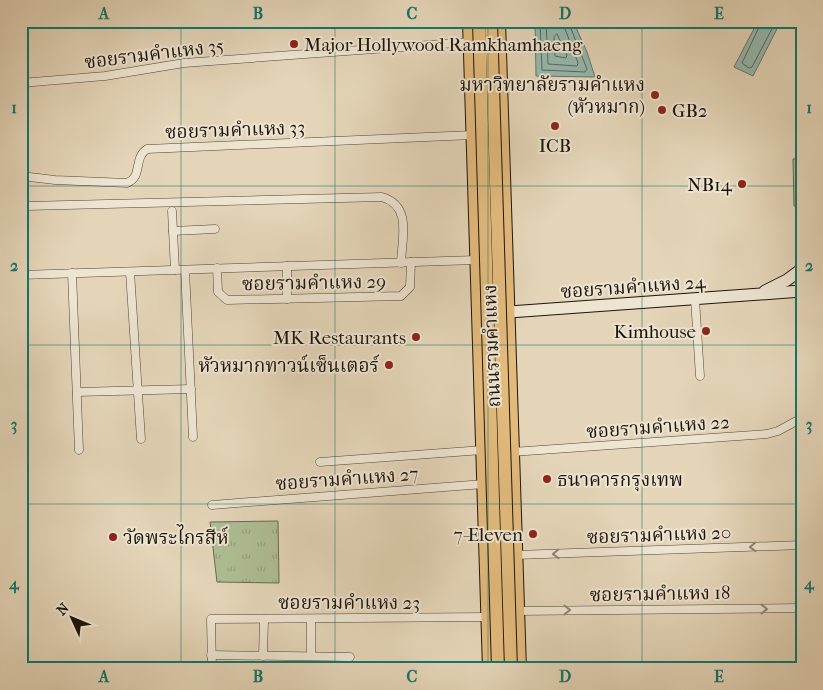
<svg xmlns="http://www.w3.org/2000/svg" width="823" height="690" font-family="'IM FELL French Canon','Noto Serif Thai',serif">
	<style>
		.grass { fill: #aebe94; stroke: #666950 }
		.park { fill: url(#park-tufts); stroke: #666950 }
		.water { fill: #95b9b0; stroke: #65776e }
		.lines { fill: none; stroke-linecap: round; stroke-linejoin: round }
		.shore { stroke: #59665e; stroke-width: 1 }
		.street-casing { stroke: #4f4436; stroke-width: 9 }
		.secondary-casing { stroke: #1d140b; stroke-width: 13 }
		.primary-casing { stroke: #1d140b; stroke-width: 14 }
		.street { stroke: #ede4d1; stroke-width: 8 }
		.secondary { stroke: #ede4d1; stroke-width: 11 }
		.primary { stroke: #e2ba7c; stroke-width: 12 }
		.primary-bridge-casing { stroke: #1d140b; stroke-width: 14; stroke-linecap: butt }
		.primary-bridge { stroke: #e2ba7c; stroke-width: 12 }
		.oneway { stroke: #8f8678 }
		.grid { fill: none; stroke: #0f766e; stroke-width: 1; stroke-opacity: 0.55 }
		.poi-dot { fill: #8f2418; stroke: #ede4d1; stroke-width: 2 }
		.labels { text-anchor: middle; stroke-width: 4; stroke-linejoin: round; paint-order: stroke }
		.poi-label { font-size: 19px; fill: #1d140b; stroke: #ede4d1; text-anchor: end }
		.street-label { font-size: 19px; fill: #1d140b; stroke: #ede4d1 }
		.neatline { fill: none; stroke: #0f766e; stroke-width: 2 }
		.grid-label { font-size: 16px; text-anchor: middle; font-weight: bold; fill: #0f766e }
	</style>
	<defs>
		<pattern id="park-tufts" width="24" height="20" patternUnits="userSpaceOnUse" patternTransform="scale(1.25)"><rect width="24" height="20" fill="#aebe94"/><path d="M3 7l-1-3M5 7V3M7 7l1-3M15 17l-1-3M17 17v-4M19 17l1-3" fill="none" stroke="#95a27e"/></pattern>
	</defs>
	<rect width="100%" height="100%" fill="#e4d5b8"/>
	<filter id="stains"><feTurbulence type="fractalNoise" baseFrequency=".004" numOctaves="4"/><feColorMatrix values="0 0 0 0 .2 0 0 0 0 .09 0 0 0 0 .02 0 0 0 .5 -.17"/></filter>
	<radialGradient id="worn" r=".72"><stop offset=".6" stop-color="#630" stop-opacity="0"/><stop offset="1" stop-color="#630" stop-opacity=".3"/></radialGradient>
	<polygon class="grass" points="802,158 802,206 794,206 793,159"/>
	<polygon class="park" points="278,521 279,583 217,582 210,522"/>
	<g class="water">
		<polygon points="535,21 573,21 587,52 595,77 536,76"/>
		<polygon points="758,21 781,21 753,76 734,67"/>
	</g>
	<g class="lines">
		<g class="shore">
			<polyline points="540,21 542,70 585,72 587,69 568,21"/>
			<polyline points="546,21 548,64 577,66 578,63 562,21"/>
			<polyline points="762,21 742,63 749,68 752,67 776,21"/>
			<polygon points="557,34 567,55 566,58 555,56 554,37"/>
		</g>
		<defs>
			<g id="street">
				<polyline points="21,83 105,76 184,63 470,42"/>
				<path d="M 21,176 L 55,180 L 127,183 C 143,177 133,158 147,149 L 473,135"/>
				<path d="M 27,206 L 382,197 C 412,206 402,237 401,263"/>
				<polyline points="172,211 175,270"/>
				<polyline points="173,231 215,229"/>
				<polyline points="217,268 218,292 227,300 401,296 410,287 411,262"/>
				<polyline points="185,270 193,437"/>
				<polyline points="130,272 141,439"/>
				<polyline points="72,273 79,450"/>
				<polyline points="21,275 476,260"/>
				<polyline points="287,299 287,266"/>
				<polyline points="695,299 700,376"/>
				<polyline points="77,392 191,389"/>
				<polyline points="512,452 767,434 778,431 802,418"/>
				<polyline points="320,462 483,450"/>
				<polyline points="212,505 484,484"/>
				<polyline points="516,555 802,545"/>
				<polyline points="518,611 802,608"/>
				<polyline points="211,655 350,657"/>
				<polyline points="263,656 264,619"/>
				<polyline points="311,656 311,619"/>
				<polyline points="212,669 211,619 488,617"/>
			</g>
			<g id="secondary">
				<polyline points="765,291 787,280 802,269"/>
				<polyline points="509,312 802,291"/>
			</g>
			<g id="primary">
				<polyline points="469,21 489,669"/>
				<polyline points="499,21 520,669"/>
			</g>
		</defs>
		<use href="#street" class="street-casing"/>
		<use href="#secondary" class="secondary-casing"/>
		<use href="#primary" class="primary-casing"/>
		<use href="#street" class="street"/>
		<use href="#secondary" class="secondary"/>
		<use href="#primary" class="primary"/>
		<defs>
			<g id="primary-bridge">
				<polyline points="479,21 498,669"/>
				<polyline points="491,21 511,669"/>
			</g>
		</defs>
		<use href="#primary-bridge" class="primary-bridge-casing"/>
		<use href="#primary-bridge" class="primary-bridge"/>
	</g>
	<defs><path id="oneway-chevron" d="M-2-3.5L2.5 0L-2 3.5" fill="none" stroke-width="1.6" stroke-linecap="round" stroke-linejoin="round" transform="scale(1.25)"/></defs>
	<g class="oneway">
		<use href="#oneway-chevron" transform="translate(753 547) rotate(178)"/>
		<use href="#oneway-chevron" transform="translate(556 554) rotate(178)"/>
		<use href="#oneway-chevron" transform="translate(764 609) rotate(-1)"/>
		<use href="#oneway-chevron" transform="translate(567 610)"/>
	</g>
	<path class="grid" d="M 181,21 L 181,669M 335,21 L 335,669M 488,21 L 488,669M 642,21 L 642,669M 21,186 L 802,186M 21,345 L 802,345M 21,504 L 802,504"/>
	<g class="poi-dot">
		<circle cx="294" cy="44" r="5"/>
		<circle cx="655" cy="95" r="5"/>
		<circle cx="662" cy="110" r="5"/>
		<circle cx="555" cy="126" r="5"/>
		<circle cx="742" cy="184" r="5"/>
		<circle cx="706" cy="331" r="5"/>
		<circle cx="416" cy="337" r="5"/>
		<circle cx="389" cy="365" r="5"/>
		<circle cx="547" cy="479" r="5"/>
		<circle cx="533" cy="534" r="5"/>
		<circle cx="113" cy="537" r="5"/>
	</g>
	<g class="labels">
		<g class="poi-label">
			<text x="304" y="51" text-anchor="start">Major Hollywood Ramkhamhaeng</text>
			<text x="645" y="91">มหาวิทยาลัยรามคำแหง<tspan x="645" dy="22">(หัวหมาก)</tspan></text>
			<text x="672" y="117" text-anchor="start">GB2</text>
			<text x="555" y="152" text-anchor="middle">ICB</text>
			<text x="732" y="191">NB14</text>
			<text x="696" y="338">Kimhouse</text>
			<text x="406" y="344">MK Restaurants</text>
			<text x="379" y="372">หัวหมากทาวน์เซ็นเตอร์</text>
			<text x="557" y="486" text-anchor="start">ธนาคารกรุงเทพ</text>
			<text x="523" y="541">7-Eleven</text>
			<text x="123" y="544" text-anchor="start">วัดพระไกรสีห์</text>
		</g>
		<g class="street-label">
			<text transform="translate(154 53) rotate(-7)" y="7">ซอยรามคำแหง 35</text>
			<text transform="translate(235 129) rotate(-2)" y="7">ซอยรามคำแหง 33</text>
			<text transform="translate(314 282) rotate(-1)" y="7">ซอยรามคำแหง 29</text>
			<text transform="translate(633 286) rotate(-4)" y="7">ซอยรามคำแหง 24</text>
			<text transform="translate(491 346) rotate(-92)" y="7">ถนนรามคำแหง</text>
			<text transform="translate(658 426) rotate(-4)" y="7">ซอยรามคำแหง 22</text>
			<text transform="translate(347 478) rotate(-4)" y="7">ซอยรามคำแหง 27</text>
			<text transform="translate(659 534) rotate(-2)" y="7">ซอยรามคำแหง 20</text>
			<text transform="translate(660 593) rotate(-1)" y="7">ซอยรามคำแหง 18</text>
			<text x="349" y="609">ซอยรามคำแหง 23</text>
		</g>
	</g>
	<rect width="823" height="690" fill="none" stroke="#e4d5b8" stroke-width="55"/>
	<g transform="translate(72 618) rotate(314)" stroke="#ede4d1" stroke-width="4" paint-order="stroke">
	<path d="M0-4L9 19L0 12L-9 19Z" fill="#1d140b"/>
	<text y="-8" font-size="14" font-weight="bold" text-anchor="middle" fill="#1d140b">N</text>
	</g>
	<rect x="28" y="28" width="768" height="634" class="neatline"/>
	<g class="grid-label">
		<text x="104" y="19">A</text>
		<text x="258" y="19">B</text>
		<text x="412" y="19">C</text>
		<text x="565" y="19">D</text>
		<text x="719" y="19">E</text>
		<text x="14" y="113">1</text>
		<text x="809" y="113">1</text>
		<text x="14" y="271">2</text>
		<text x="809" y="271">2</text>
		<text x="14" y="430">3</text>
		<text x="809" y="430">3</text>
		<text x="14" y="589">4</text>
		<text x="809" y="589">4</text>
		<text x="104" y="682">A</text>
		<text x="258" y="682">B</text>
		<text x="412" y="682">C</text>
		<text x="565" y="682">D</text>
		<text x="719" y="682">E</text>
	</g>
	<rect width="100%" height="100%" filter="url(#stains)"/>
	<rect width="100%" height="100%" fill="url(#worn)"/>
</svg>
